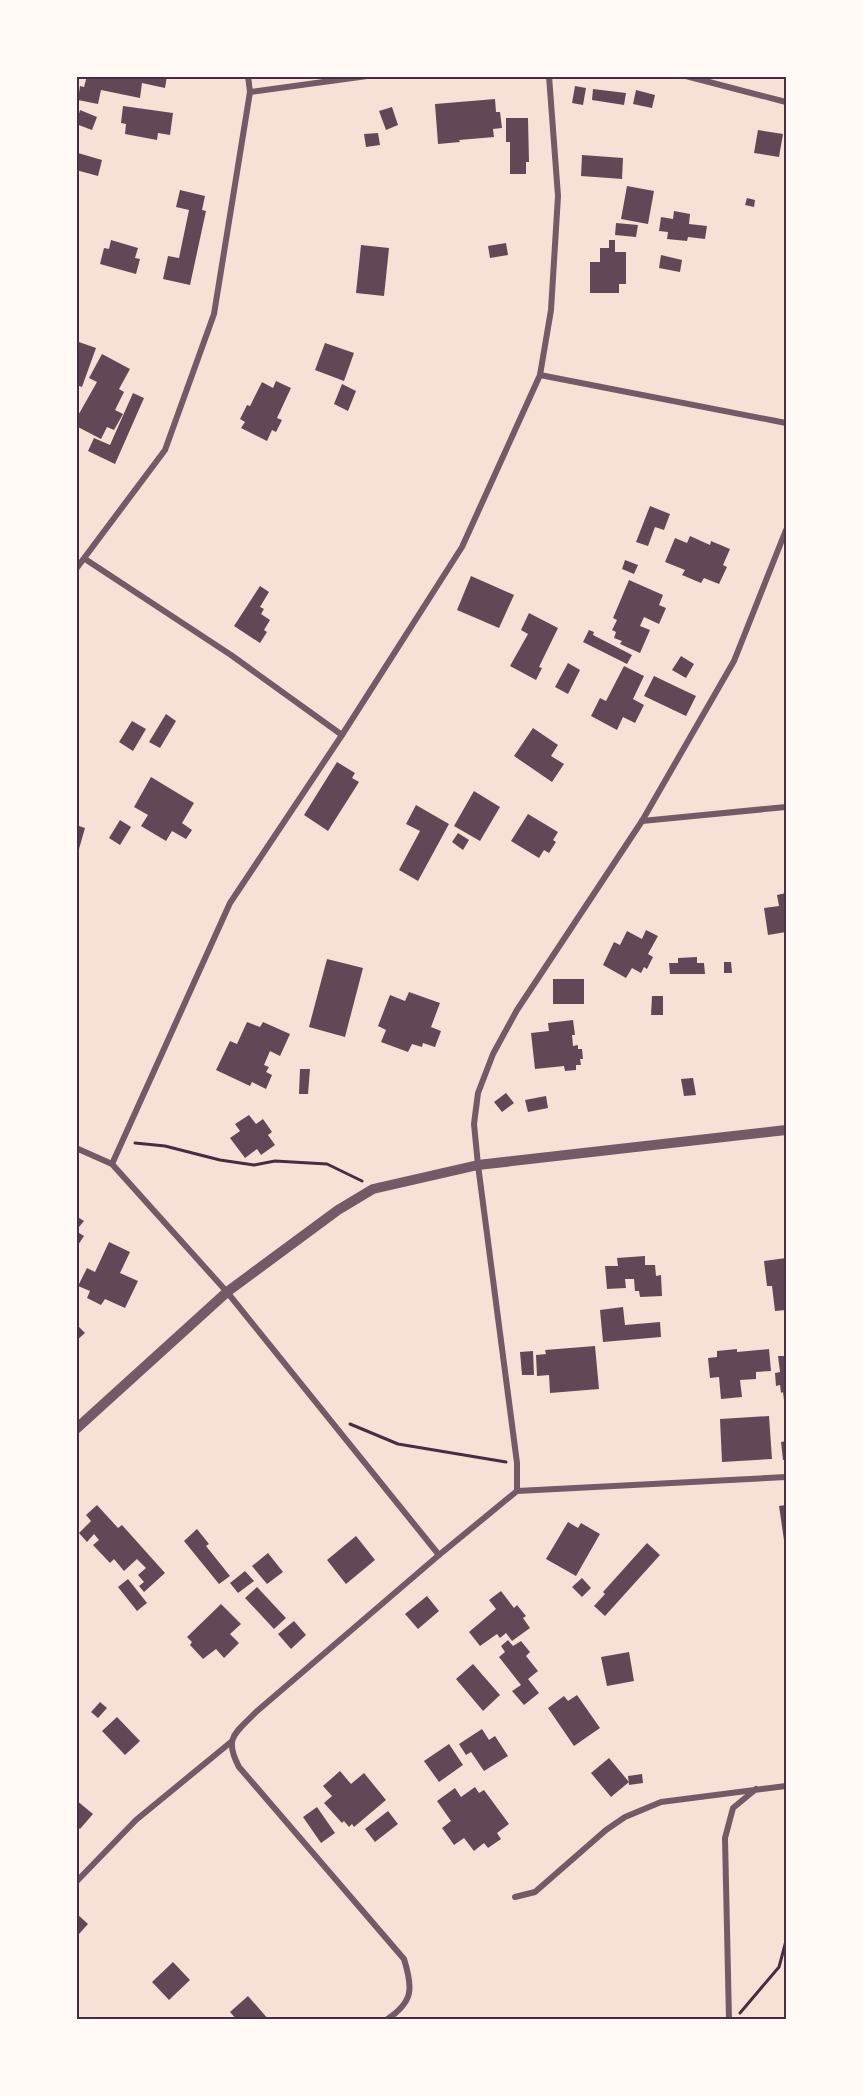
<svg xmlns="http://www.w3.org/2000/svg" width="863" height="2096" font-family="Signika,sans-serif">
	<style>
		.building { fill: #644757 }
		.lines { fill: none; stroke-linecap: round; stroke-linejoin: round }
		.path { stroke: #4a2c40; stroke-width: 3 }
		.minor { stroke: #755966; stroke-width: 6 }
		.tertiary { stroke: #755966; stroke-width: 10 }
		.neatline { fill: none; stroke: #4a2c40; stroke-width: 2 }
	</style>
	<rect width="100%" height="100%" fill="#f7e1d7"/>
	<g class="building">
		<polygon points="87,76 167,76 165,88 142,83 140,98 101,90 98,104 78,100 80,86 84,87"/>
		<polygon points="575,86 586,88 583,105 572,103"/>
		<polygon points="593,89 626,93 624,105 592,100"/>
		<polygon points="636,90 655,95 652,108 633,104"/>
		<polygon points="495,99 496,112 500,112 502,128 493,129 494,137 459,140 460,142 438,144 435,104"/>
		<polygon points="123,106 173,113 170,135 158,133 157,140 125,134 126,124 121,123"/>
		<polygon points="392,107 398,125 386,130 379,111"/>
		<polygon points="80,110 97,117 92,130 76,124"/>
		<polygon points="506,118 528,118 529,162 526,162 526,174 510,174 510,142 506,142"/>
		<polygon points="758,130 783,134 779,157 754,153"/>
		<polygon points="378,133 380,145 366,147 364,134"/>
		<polygon points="78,153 102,160 98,176 76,170"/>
		<polygon points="582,155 623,158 622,179 581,176"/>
		<polygon points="627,186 654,191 648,224 621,219"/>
		<polygon points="180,190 205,196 202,210 206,211 190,285 163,279 168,256 179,258 189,210 176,207"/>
		<polygon points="747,198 755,200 754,207 745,205"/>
		<polygon points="674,211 690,214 689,224 707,226 705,239 688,237 687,241 667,239 668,232 659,231 661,217 673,219"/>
		<polygon points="616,223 638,225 636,237 615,235"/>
		<polygon points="111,240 138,248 135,258 140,259 136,274 100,264 104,248 109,249"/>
		<polygon points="609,240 615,240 615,252 626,252 626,284 619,284 619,293 590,293 590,262 600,262 600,248 609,248"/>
		<polygon points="506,243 508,255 490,258 488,246"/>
		<polygon points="361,245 389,248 384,296 356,293"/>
		<polygon points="661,255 682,260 680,272 659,268"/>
		<polygon points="76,341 96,348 82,387 76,385"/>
		<polygon points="325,343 354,353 344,381 315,370"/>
		<polygon points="102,354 130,369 119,389 124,392 115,410 123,414 114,430 107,427 101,439 76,426 76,419 97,382 89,378"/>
		<polygon points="276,381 291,388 277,418 282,420 276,432 272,430 267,441 241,428 245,422 240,419 247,405 250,406 262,382 273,388"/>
		<polygon points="342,384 356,391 348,411 334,404"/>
		<polygon points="133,393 144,398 115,464 88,451 94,438 110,445"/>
		<polygon points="650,506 670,514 664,530 655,527 648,546 636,542"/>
		<polygon points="690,536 710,545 711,541 730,549 723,565 727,567 719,584 704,578 701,583 682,575 685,570 665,562 675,538 687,543"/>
		<polygon points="625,560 638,565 634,574 622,569"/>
		<polygon points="471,576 514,595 499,628 457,610"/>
		<polygon points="629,580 663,595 659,605 666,608 659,624 644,617 640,626 650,630 640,653 620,644 622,641 614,638 616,632 612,630 617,620 613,618"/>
		<polygon points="260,586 269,592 260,607 264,609 261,614 270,620 264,630 267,632 260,643 234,626"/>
		<polygon points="529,613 558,628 539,667 542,668 536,680 510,666 528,634 521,630"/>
		<polygon points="589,630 594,632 593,635 632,655 627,664 583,642"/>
		<polygon points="681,656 694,664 686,678 672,670"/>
		<polygon points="568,663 580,670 568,694 555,687"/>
		<polygon points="624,666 644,676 633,699 644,705 635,723 623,717 617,730 591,716 600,698 606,701"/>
		<polygon points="654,676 696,696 686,716 644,696"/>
		<polygon points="166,714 176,721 160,748 149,742"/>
		<polygon points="132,721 146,729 133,751 119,742"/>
		<polygon points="533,728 558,745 551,756 564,764 552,782 514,756"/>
		<polygon points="337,762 355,773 352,778 359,782 328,831 304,815"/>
		<polygon points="151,777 194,803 182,823 192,830 186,839 172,831 166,841 141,826 148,815 134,807"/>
		<polygon points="474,791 500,807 480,841 454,826"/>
		<polygon points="416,805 449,824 418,881 399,870 420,831 406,824"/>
		<polygon points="528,814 558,832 553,840 556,842 549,853 544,850 539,858 511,841"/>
		<polygon points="120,820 131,827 120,845 109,838"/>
		<polygon points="76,825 85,828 77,856 76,856"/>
		<polygon points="458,833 469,840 463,850 452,842"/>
		<polygon points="786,893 786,932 768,935 764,908 779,906 777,895"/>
		<polygon points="646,930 658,936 648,954 653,957 647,969 644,967 641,973 632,968 626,978 603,965 614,942 620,945 627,931 642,939"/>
		<polygon points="697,957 697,963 704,963 705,974 670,974 669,963 678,963 678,958"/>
		<polygon points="327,959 363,968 345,1037 309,1027"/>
		<polygon points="724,962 731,962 732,973 724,973"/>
		<rect x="553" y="979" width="31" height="25"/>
		<polygon points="409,992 440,1003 431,1027 441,1031 435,1047 423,1043 422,1047 412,1044 408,1052 381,1042 386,1030 378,1026 390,995 405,1001"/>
		<polygon points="652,996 663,996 663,1015 651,1015"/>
		<polygon points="573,1020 575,1035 572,1035 573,1046 578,1045 578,1049 582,1049 583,1059 580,1059 581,1065 576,1065 576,1070 565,1071 564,1066 535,1069 531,1033 549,1031 548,1023"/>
		<polygon points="247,1022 260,1027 263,1022 290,1034 280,1056 270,1051 264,1065 269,1067 266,1072 272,1075 266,1089 252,1082 250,1086 216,1070 230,1041 237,1044"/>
		<polygon points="300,1069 310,1069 308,1094 299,1094"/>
		<polygon points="693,1078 696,1095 684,1096 681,1079"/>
		<polygon points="506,1093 514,1103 502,1112 494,1102"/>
		<polygon points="546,1096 548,1108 528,1112 525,1100"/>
		<polygon points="249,1115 256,1124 263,1119 272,1132 268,1135 275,1145 261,1155 257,1149 245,1158 230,1138 240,1131 235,1124"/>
		<polygon points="76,1216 84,1221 79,1227 76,1226"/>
		<polygon points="76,1231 84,1236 76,1248"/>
		<polygon points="109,1242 130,1252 120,1273 138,1281 125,1308 105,1299 101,1305 87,1298 90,1291 78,1286 87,1268 95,1272"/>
		<polygon points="645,1256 645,1265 655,1265 656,1276 661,1275 662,1296 640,1297 639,1291 635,1291 634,1279 625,1279 626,1288 607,1289 605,1266 618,1266 617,1258"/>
		<polygon points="786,1258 786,1310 775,1311 772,1286 767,1286 764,1261"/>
		<polygon points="623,1307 625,1325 660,1322 661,1337 603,1342 600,1310"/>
		<polygon points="76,1324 85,1333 76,1341"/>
		<polygon points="595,1346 599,1389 550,1393 549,1375 537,1376 536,1355 546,1354 545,1350"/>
		<polygon points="737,1349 737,1352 769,1349 771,1371 756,1372 756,1379 740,1380 742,1397 721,1399 719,1377 710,1378 708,1358 717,1357 717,1351"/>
		<polygon points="533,1351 534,1375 522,1375 520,1352"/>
		<polygon points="778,1356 786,1356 786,1407 785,1408 783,1392 781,1393 780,1385 776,1386 775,1373 780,1372"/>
		<polygon points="769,1416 772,1459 722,1462 720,1419"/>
		<polygon points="786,1441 786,1460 783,1460 781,1442"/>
		<polygon points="97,1505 118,1528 122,1525 165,1573 144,1592 139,1586 144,1582 138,1575 146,1568 137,1559 124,1571 114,1559 110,1563 93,1545 99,1540 94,1534 87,1542 79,1533 91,1521 86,1515"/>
		<polygon points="786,1505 786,1547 785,1547 779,1506"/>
		<polygon points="568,1522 578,1528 581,1523 600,1534 576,1576 546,1559"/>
		<polygon points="197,1529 209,1544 206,1546 230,1576 219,1584 184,1541"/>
		<polygon points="356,1536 375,1560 346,1584 327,1560"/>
		<polygon points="647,1543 660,1555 605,1616 594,1606 605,1594 603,1592"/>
		<polygon points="268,1553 283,1572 267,1584 252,1566"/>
		<polygon points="245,1571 254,1581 238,1593 230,1583"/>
		<polygon points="582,1578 591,1588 582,1597 572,1587"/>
		<polygon points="128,1579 147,1603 137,1611 118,1587"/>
		<polygon points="257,1587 286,1618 274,1629 245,1598"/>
		<polygon points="501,1591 514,1608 517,1605 526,1616 523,1618 530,1628 512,1641 506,1633 500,1638 497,1634 480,1646 469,1632 496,1609 489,1600"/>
		<polygon points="427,1596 439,1611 418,1629 405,1614"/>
		<polygon points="221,1604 241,1624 230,1634 239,1643 224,1658 216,1649 203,1659 190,1645 192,1642 187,1637"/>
		<polygon points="294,1621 306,1635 291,1649 278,1634"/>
		<polygon points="508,1640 513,1646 521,1641 530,1652 526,1656 538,1671 528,1679 539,1693 524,1705 512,1691 521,1685 499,1657 505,1652 501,1646"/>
		<polygon points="629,1652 634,1681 607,1686 601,1657"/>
		<polygon points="473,1664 500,1695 483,1711 456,1679"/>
		<polygon points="577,1695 600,1728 574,1746 548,1708 564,1696 568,1701"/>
		<polygon points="100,1702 107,1708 98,1718 91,1712"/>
		<polygon points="117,1717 140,1741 125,1755 102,1731"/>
		<polygon points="482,1729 489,1740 495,1736 508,1756 484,1771 471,1752 466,1755 459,1744"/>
		<polygon points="449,1744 463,1765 439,1782 424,1761"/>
		<polygon points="609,1758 629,1782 611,1797 591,1773"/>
		<polygon points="340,1771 351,1784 364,1773 386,1800 354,1827 352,1824 349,1827 344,1821 342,1823 324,1803 332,1796 323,1786"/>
		<polygon points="642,1774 643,1783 629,1785 628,1776"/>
		<polygon points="475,1787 479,1793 484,1790 509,1824 497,1833 501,1839 488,1848 484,1843 474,1851 464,1838 454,1845 442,1828 451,1821 437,1801 455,1788 461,1797"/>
		<polygon points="76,1800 93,1814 80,1829 76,1826"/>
		<polygon points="317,1807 335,1833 321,1843 303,1817"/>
		<polygon points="388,1811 398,1824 375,1842 365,1829"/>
		<polygon points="76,1913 88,1924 79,1934 76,1931"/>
		<polygon points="173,1962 190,1980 169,2000 152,1982"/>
		<polygon points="248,1996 269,2020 237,2020 230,2012"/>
	</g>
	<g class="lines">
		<g class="path">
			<polyline points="135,1143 165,1146 220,1160 254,1165 275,1161 327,1164 362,1181"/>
			<polyline points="350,1424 398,1444 506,1462"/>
			<polyline points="740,2013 779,1967 786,1941"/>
		</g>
		<g class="minor">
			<polyline points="686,76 786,102"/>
			<polyline points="250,92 367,76"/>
			<polyline points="540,375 786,423"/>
			<polyline points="85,559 231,655 342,735"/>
			<polyline points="76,569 165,450 214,314 250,92 248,76"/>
			<polyline points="642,821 786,807"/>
			<polyline points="76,1148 112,1164 227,1292 439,1555"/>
			<polyline points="112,1164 230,903 342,735 462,547 540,375 551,310 558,196 549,76"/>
			<polyline points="517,1491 517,1463 478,1165 474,1124 478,1093 493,1054 517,1010 642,821 734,661 786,530"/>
			<polyline points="76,1882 136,1820 231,1742"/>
			<polyline points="515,1897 535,1892 606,1830 625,1817 661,1802 786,1786"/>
			<path d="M 386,2020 C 414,2002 413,1988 404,1959 L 239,1767 C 223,1737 236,1733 256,1712 L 439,1555 L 517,1491 L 786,1477"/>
			<polyline points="729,2020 725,1838 733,1808 756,1789"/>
		</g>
		<polyline class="tertiary" points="76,1429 227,1292 338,1210 373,1189 478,1165 786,1130"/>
	</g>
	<rect width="863" height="2096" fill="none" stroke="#fffaf5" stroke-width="156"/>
	<rect x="78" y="78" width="707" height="1940" class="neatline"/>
</svg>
